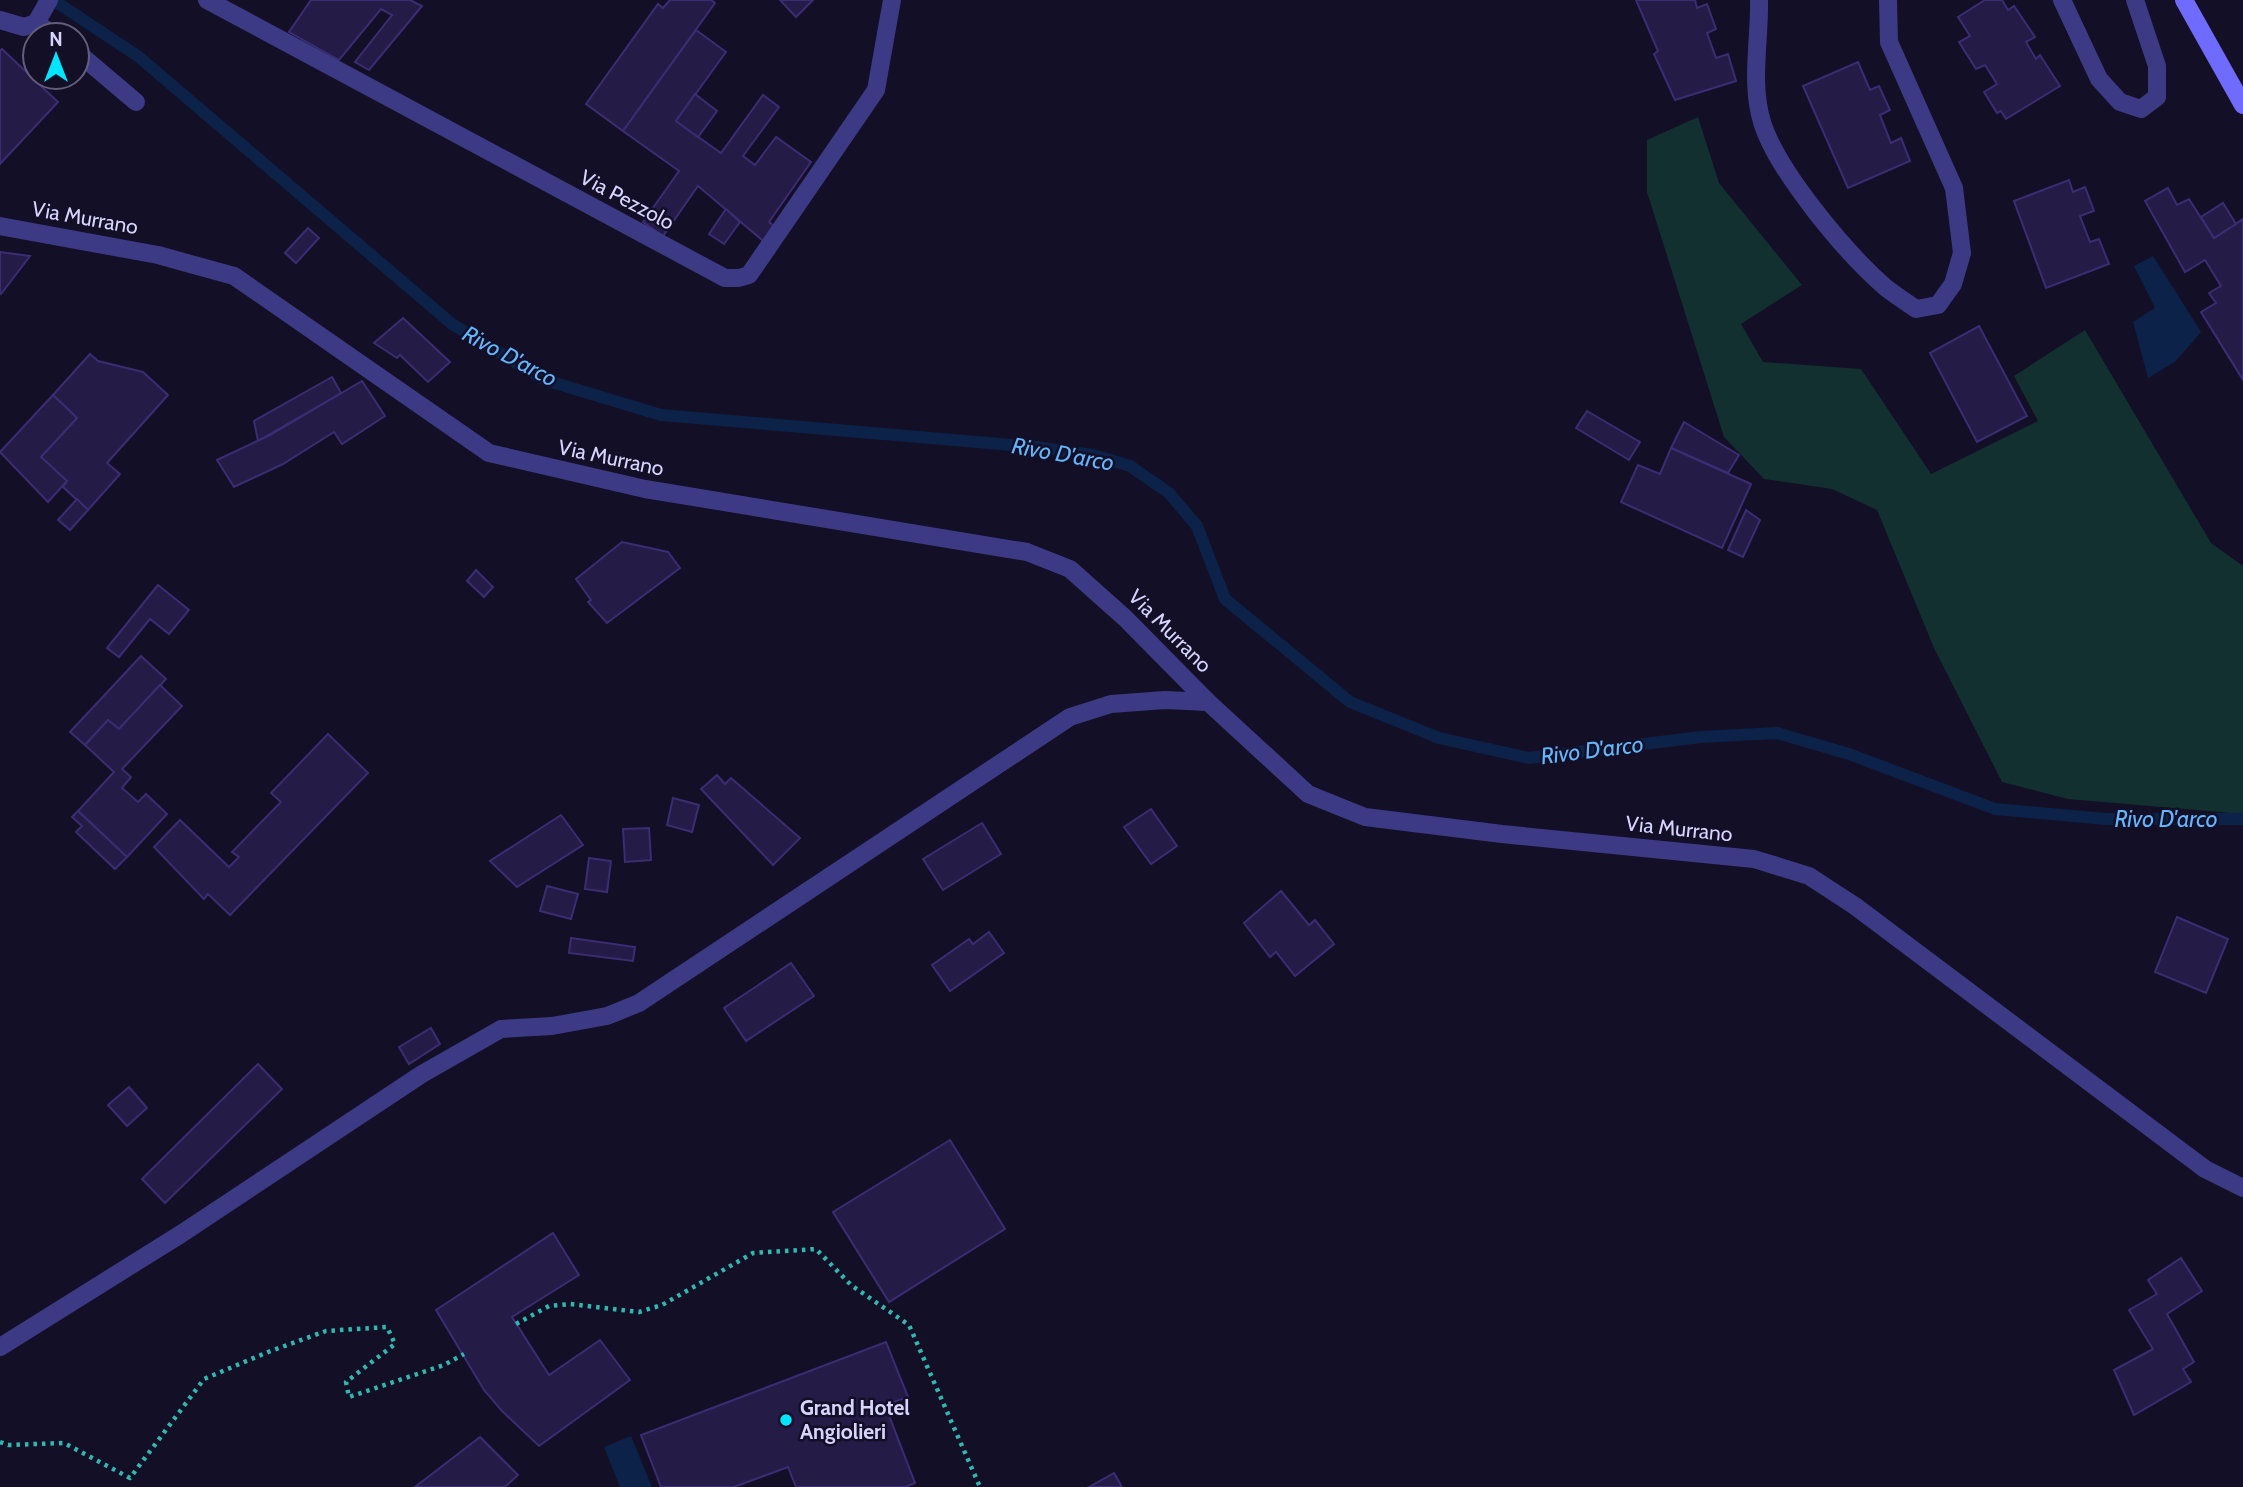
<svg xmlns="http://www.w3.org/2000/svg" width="2243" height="1487" font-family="Cabin,sans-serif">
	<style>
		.green { fill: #12302f }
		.water { fill: #0c2248 }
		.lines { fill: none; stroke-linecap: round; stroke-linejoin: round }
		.stream { stroke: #0c2248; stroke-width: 12 }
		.building { fill: #241b47; stroke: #3b2d73; stroke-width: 2 }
		.path { stroke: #2fb8b0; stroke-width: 4.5; stroke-dasharray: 3.5 5; stroke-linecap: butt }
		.lane { stroke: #3d3a85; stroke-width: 18 }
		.street { stroke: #3d3a85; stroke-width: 18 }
		.secondary { stroke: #6f6bff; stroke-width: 18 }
		.poi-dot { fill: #00e5ff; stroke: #130f26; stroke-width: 2.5 }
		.labels { text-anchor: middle; stroke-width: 5; stroke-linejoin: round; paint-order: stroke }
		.street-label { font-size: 21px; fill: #d9d4ff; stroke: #130f26 }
		.poi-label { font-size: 21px; font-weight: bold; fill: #d9d4ff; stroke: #130f26; text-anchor: start }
		.water-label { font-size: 23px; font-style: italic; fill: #62b6ff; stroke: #130f26 }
	</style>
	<rect width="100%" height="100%" fill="#130f26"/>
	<polygon class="green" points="1698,117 1719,183 1802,285 1741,324 1763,362 1861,369 1931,474 2038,421 2014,376 2085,330 2211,543 2243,566 2243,814 2068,799 2002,782 1934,648 1877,510 1832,489 1764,479 1724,437 1647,192 1647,140"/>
	<g class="water">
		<polygon points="2153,256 2201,332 2175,362 2148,378 2133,322 2155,308 2134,266"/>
		<polygon points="631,1436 652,1487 620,1487 604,1447"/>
	</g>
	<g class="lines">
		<polyline class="stream" points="53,0 139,57 452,324 545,380 661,415 1036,447 1093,455 1130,466 1169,493 1197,526 1225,599 1350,702 1439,738 1529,758 1701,737 1777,733 1849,754 1995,809 2106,819 2243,819"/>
	</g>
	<g class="building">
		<polygon points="311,0 410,0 422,6 369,70 355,62 392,15 381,9 339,60 289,32"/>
		<polygon points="670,0 711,0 715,3 623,131 586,104 658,4 663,8"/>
		<polygon points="780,0 813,0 796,17"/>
		<polygon points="1636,0 1695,0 1697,8 1707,4 1716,29 1707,33 1716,58 1728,54 1736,81 1675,100 1654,54 1658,51"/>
		<polygon points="1985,0 2002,0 2008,10 2014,6 2035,37 2026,42 2036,59 2040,55 2060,86 2006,119 2001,111 1997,113 1984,92 1997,84 1985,65 1976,69 1959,42 1970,36 1958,17"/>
		<polygon points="696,30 726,52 676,121 721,153 763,95 779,107 743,156 755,165 776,137 811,162 769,222 779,230 768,245 698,186 663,236 643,222 679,171 623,131"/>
		<polygon points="2,49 58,102 0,164 0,51"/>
		<polygon points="1858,62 1870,90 1879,86 1890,110 1880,115 1891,143 1901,138 1910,161 1848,188 1803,86"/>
		<polygon points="695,94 717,111 698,137 676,121"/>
		<polygon points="2069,180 2073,192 2085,187 2094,211 2080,216 2090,242 2099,239 2109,264 2046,288 2014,201"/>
		<polygon points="2168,188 2177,205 2189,199 2214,238 2243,219 2243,380 2201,312 2216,303 2209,293 2221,286 2205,260 2185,272 2145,201"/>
		<polygon points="2223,203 2236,224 2214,238 2201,217"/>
		<polygon points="726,209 740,222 724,244 709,234"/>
		<polygon points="308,228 319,238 296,263 285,253"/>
		<polygon points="0,252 30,256 1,294 0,293"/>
		<polygon points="403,318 450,362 428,382 400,355 397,358 374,343"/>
		<polygon points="1979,326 2027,416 1977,442 1930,353"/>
		<polygon points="90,354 98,361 143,372 168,395 107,463 120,474 88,510 63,487 67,481 41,457 77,418 53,395"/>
		<polygon points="332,377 341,393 258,441 254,421"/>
		<polygon points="362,381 385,416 342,444 334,432 283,464 234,487 217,460 270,435"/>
		<polygon points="53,395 77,418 41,457 67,481 48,502 0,452"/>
		<polygon points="1587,411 1640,442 1629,460 1576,428"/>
		<polygon points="1684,422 1739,455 1728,473 1671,448"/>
		<polygon points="1671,448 1751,484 1722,548 1621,502 1638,465 1660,474"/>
		<polygon points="77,499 88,510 70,530 58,520"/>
		<polygon points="1746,510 1760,520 1743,557 1728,550"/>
		<polygon points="622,542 668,552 680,568 607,623 588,602 591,600 576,579"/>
		<polygon points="476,570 493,587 484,597 467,581"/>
		<polygon points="158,585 189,610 169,634 150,619 119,657 107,648"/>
		<polygon points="141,656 166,679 119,729 108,720 85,745 70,732"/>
		<polygon points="160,685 182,706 122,769 131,777 122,788 138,802 146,794 167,814 127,857 78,811 114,772 85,745 108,720 119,729"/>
		<polygon points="328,734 368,773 230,915 208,894 204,899 154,847 180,820 229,867 239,857 232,852 281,802 271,793"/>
		<polygon points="717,775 725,784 731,778 800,838 773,865 701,789"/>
		<polygon points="673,798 699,805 692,832 667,825"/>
		<polygon points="1151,809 1177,846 1151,864 1124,827"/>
		<polygon points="78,811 127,857 115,869 76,832 82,826 72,817"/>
		<polygon points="561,815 583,845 517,887 490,861"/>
		<polygon points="982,823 1001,854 943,890 923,859"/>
		<polygon points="649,828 651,860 625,862 623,829"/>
		<polygon points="589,858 611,861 607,892 585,889"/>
		<polygon points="547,886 578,894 571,919 540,911"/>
		<polygon points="1281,891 1309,925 1315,920 1334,944 1295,976 1276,952 1270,957 1244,923"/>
		<polygon points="2177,917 2228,939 2206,993 2155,972"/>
		<polygon points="989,932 1004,953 950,991 932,965 969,939 973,944"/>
		<polygon points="571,938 635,947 633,961 569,953"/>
		<polygon points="791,963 814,996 746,1041 724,1008"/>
		<polygon points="431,1028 440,1044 409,1064 399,1047"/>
		<polygon points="258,1064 282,1089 165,1203 142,1179"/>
		<polygon points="129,1087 147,1108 127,1126 108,1105"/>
		<polygon points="950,1140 1005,1229 889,1302 833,1212"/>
		<polygon points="553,1233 579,1275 512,1317 549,1375 600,1340 630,1380 539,1446 502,1411 484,1390 436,1310"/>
		<polygon points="2181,1258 2202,1291 2167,1314 2194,1362 2183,1369 2191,1382 2134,1415 2114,1370 2153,1349 2129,1310 2157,1294 2148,1280"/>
		<polygon points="886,1342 908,1397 885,1405 915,1483 905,1487 796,1487 788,1467 734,1487 661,1487 641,1435"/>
		<polygon points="480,1437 518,1475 505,1487 415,1487"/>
		<polygon points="1114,1473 1122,1487 1089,1487"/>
	</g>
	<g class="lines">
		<g class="path">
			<polyline points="516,1324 549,1306 570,1304 639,1312 662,1305 753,1253 816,1249 851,1285 909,1325 980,1487"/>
			<polyline points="0,1442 8,1445 64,1443 130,1478 204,1379 268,1352 326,1331 387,1327 395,1344 346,1382 349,1397 444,1365 464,1354"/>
		</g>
		<g class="lane">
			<polyline points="207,0 725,278 739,278 749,275 876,90 892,0"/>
			<polyline points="36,23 54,35"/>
			<polyline points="77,52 136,102"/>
			<polyline points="0,1347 181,1234 422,1074 501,1029 552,1026 607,1016 639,1003 1070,717 1111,704 1165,700 1208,702"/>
		</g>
		<g class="street">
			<path d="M 1759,0 C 1760,40 1750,83 1762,122 C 1777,171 1846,253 1885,287 C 1895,295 1906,302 1916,309 L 1938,305 L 1953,284 L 1962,253 L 1954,188 L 1889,42 L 1888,0"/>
			<polyline points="2062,0 2099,79 2120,102 2141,109 2157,97 2157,66 2135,0"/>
			<polyline points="0,20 24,27 36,23 49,0"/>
			<polyline points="0,226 158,255 234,276 489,453 645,489 1027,552 1070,569 1125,618 1208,702 1308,794 1365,817 1502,834 1754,859 1809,876 1855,906 2205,1169 2243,1188"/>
		</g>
		<polyline class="secondary" points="2184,0 2243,105"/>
	</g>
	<circle class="poi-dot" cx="786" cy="1420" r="7"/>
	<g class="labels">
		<g class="street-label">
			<text transform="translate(627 200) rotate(28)" y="7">Via Pezzolo</text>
			<text transform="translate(85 218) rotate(10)" y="7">Via Murrano</text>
			<text transform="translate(611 458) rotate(12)" y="7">Via Murrano</text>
			<text transform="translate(1170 631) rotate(45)" y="7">Via Murrano</text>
			<text transform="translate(1679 829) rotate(6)" y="7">Via Murrano</text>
		</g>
		<g class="poi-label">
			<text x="800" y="1415">Grand Hotel<tspan x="800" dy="24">Angiolieri</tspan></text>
		</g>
		<g class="water-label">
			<text transform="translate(510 356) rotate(28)" y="8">Rivo D'arco</text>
			<text transform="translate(1063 454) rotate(10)" y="8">Rivo D'arco</text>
			<text transform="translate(1592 750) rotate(-7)" y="8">Rivo D'arco</text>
			<text x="2166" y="827">Rivo D'arco</text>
		</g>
	</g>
	<g transform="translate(56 56)"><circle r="33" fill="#130f26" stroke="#625e7d" stroke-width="2"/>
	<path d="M0-5L12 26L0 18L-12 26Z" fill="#00e5ff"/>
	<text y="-10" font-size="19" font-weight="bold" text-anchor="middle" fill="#d9d4ff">N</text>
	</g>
</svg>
